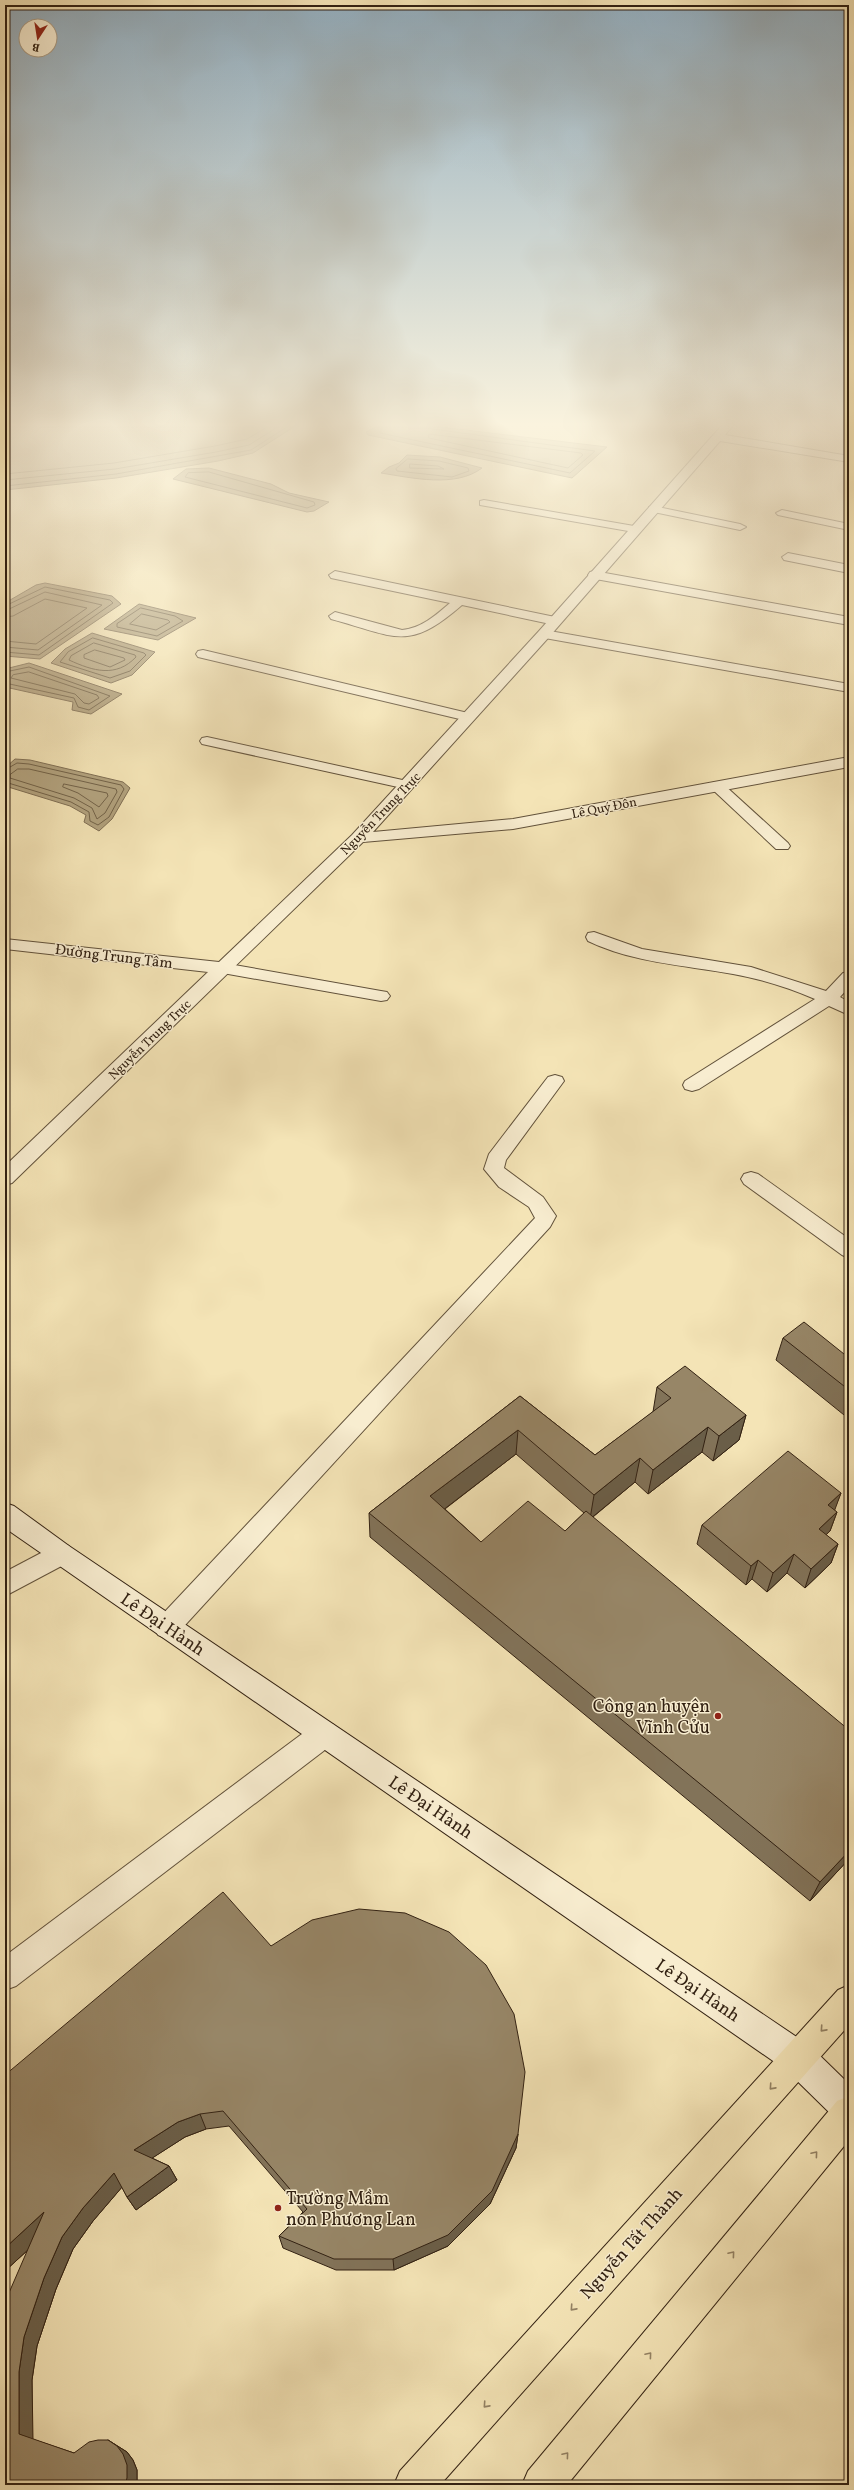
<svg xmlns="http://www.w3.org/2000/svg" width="854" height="2490" font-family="Vollkorn,serif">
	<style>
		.water { fill: #b2a27e; stroke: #7f6e53 }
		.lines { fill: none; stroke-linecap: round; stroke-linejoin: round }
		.shore { stroke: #726248; stroke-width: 1 }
		.minor-casing { stroke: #62523b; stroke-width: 2 }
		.tertiary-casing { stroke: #62523b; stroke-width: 2 }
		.secondary-casing { stroke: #322112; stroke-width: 2 }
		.primary-casing { stroke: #322112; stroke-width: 2 }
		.minor { fill: #f8edd0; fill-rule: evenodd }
		.tertiary { fill: #f8edd0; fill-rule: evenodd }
		.secondary { fill: #f8edd0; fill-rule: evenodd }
		.primary { fill: #f4e4b6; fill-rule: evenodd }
		.wall { fill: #827359; stroke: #322112; fill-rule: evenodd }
		.shaded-wall { fill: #6a5e48; stroke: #322112 }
		.building { fill: #978667; stroke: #322112 }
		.oneway { stroke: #938264 }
		.poi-dot { fill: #8f2418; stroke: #f8edd0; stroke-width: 1.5 }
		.labels { text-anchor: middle; stroke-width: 3; stroke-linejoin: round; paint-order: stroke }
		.far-street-label { font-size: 13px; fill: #322112; stroke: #f8edd0 }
		.street-label { font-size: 15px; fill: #322112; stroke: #f8edd0 }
		.near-street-label { font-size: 18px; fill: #322112; stroke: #f8edd0 }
		.near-poi-label { font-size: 18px; fill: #322112; stroke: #f8edd0; text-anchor: end }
	</style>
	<rect width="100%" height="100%" fill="#f4e4b6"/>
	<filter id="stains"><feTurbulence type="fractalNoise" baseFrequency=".005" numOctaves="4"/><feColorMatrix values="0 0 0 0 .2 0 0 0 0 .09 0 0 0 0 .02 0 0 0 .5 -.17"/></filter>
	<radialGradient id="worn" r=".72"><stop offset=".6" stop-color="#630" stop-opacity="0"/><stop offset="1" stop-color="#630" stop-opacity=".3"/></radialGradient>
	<g class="water">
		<polygon points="5,423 300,423 253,453 218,461 116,478 5,490"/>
		<polygon points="384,423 424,425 607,447 572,478 368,435 366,432"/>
		<path d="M 407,455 L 440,457 L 482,468 C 456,488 412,478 381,473 L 389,467 L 399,463 Z"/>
		<polygon points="209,468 271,484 289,493 329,502 314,511 307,512 173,479 186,469"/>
		<polygon points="45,583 112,596 121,604 40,659 5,656 5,603 36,585"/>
		<polygon points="139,604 196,618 158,640 104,629"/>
		<polygon points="92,633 155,652 132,675 111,683 51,663 65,649"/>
		<polygon points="29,663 122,694 91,714 72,710 73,702 5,687 5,669"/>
		<polygon points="15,759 30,760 123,782 130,788 112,819 99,831 84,822 86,815 70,806 5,786 5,768"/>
	</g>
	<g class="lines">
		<g class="shore">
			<polyline points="384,423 380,433 570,473 595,451 425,428 409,429 404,423"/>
			<polygon points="429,434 581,453 583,455 568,468 429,438"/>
			<polygon points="408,459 439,461 468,468 469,471 452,477 397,471 396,469"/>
			<polygon points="410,464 438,466 444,469 410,468"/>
			<polygon points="209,472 314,502 315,505 307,508 185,477 188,473"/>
			<polyline points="5,474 114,463 215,446 247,439 274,423"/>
			<polyline points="5,480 115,469 216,452 249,445 284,423"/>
			<polyline points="5,486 116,474 251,450 293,423"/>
			<polyline points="5,606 45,587 110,600 113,603 39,655 5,652"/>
			<polygon points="141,608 175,616 183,621 157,636 117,627 117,624"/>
			<polyline points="5,611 45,592 102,605 38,650 5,647"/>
			<polygon points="142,614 168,620 170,622 156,630 130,624"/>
			<polyline points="5,617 13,616 45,599 87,608 36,644 5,641"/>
			<polygon points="93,638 144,653 146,655 130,671 110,678 60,662 68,652"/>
			<path d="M 94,643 L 135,655 L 136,657 C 116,678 93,671 69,660 L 71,656 Z"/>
			<polygon points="95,650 124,658 125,660 110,667 84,658 84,655"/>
			<polyline points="5,672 29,667 110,696 89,710 78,707 74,698 5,683"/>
			<polygon points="29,672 97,695 99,698 89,704 84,703 75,694 11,678 13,675"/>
			<polygon points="18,769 29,769 116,789 117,792 105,813 97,819 92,808 74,798 10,778 10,775"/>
			<polyline points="5,770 17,763 29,764 121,785 124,789 109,817 98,825 90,821 89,812 71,802 5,782"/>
			<polygon points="64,784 107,793 108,796 99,807 78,793 63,787"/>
		</g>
		<defs>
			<g id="minor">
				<polygon points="484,500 634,526 640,529 634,532 480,505 480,501"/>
				<polygon points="653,506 740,524 746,527 740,530 649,511 649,507"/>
				<polygon points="782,510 849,524 849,530 778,515 776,513"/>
				<polygon points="788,553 849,565 849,573 784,560 782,557"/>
				<path d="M 335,571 L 555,617 L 561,621 L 555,625 L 462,605 C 407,653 395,636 331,619 L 329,616 L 335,612 L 402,630 C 422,628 436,615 450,603 L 331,578 L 329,575 Z"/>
				<polygon points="594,571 849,617 849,625 590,578 588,575 590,572"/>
				<polygon points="544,630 849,684 849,692 539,637 538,634"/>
				<polygon points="203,650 468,713 475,717 468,721 198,657 196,654 198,651"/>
				<polygon points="207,737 407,781 414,785 407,789 202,744 200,741 202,738"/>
				<polygon points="717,782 722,783 788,843 790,846 788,849 776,849 712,789 710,786 712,783"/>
				<path d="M 594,932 L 642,949 L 751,967 L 826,991 L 843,973 L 849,972 L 849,987 L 840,997 L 849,1002 L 849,1015 L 829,1006 L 699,1089 L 692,1091 L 685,1089 L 683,1085 L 685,1081 L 815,999 C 789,988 761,979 733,974 C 684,965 634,963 588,941 L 586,937 L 588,933 Z"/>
				<polygon points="223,963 381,991 387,992 390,996 387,1000 381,1001 217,972 214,968 217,964"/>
				<polygon points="555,1075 562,1077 564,1081 506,1160 504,1168 543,1197 556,1216 550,1227 176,1635 167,1639 158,1635 154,1627 158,1619 535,1218 529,1207 499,1187 484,1169 489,1154 548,1077"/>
				<polygon points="751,1172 758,1174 849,1239 849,1258 842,1255 744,1184 741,1179 744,1174"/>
				<polygon points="60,1543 69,1546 73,1554 69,1562 5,1596 5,1572"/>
				<polygon points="324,1721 334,1725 338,1734 334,1743 16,1986 5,1990 5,1956 314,1725"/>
			</g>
			<polygon id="tertiary" points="724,423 735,423 725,435 849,456 849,462 720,441 549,637 373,832 513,819 849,757 849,767 513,829 363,842 12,1183 5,1185 5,1166 208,972 5,949 5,939 219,962 352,835 539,631"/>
			<polygon id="secondary" points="5,1503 14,1506 69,1546 810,2046 849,2084 849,2125 837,2120 786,2070 5,1528"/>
			<g id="primary">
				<polygon points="849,1985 849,2025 440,2485 394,2485 400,2471 838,1990"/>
				<polygon points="849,2096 849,2140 567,2485 522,2485 528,2471 837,2101"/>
			</g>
		</defs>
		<use href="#minor" class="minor-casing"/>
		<use href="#tertiary" class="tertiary-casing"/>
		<use href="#secondary" class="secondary-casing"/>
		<use href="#primary" class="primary-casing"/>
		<use href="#minor" class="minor"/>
		<use href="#tertiary" class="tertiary"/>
		<use href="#secondary" class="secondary"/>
		<use href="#primary" class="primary"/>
	</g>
	<g class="wall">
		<polygon points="783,1338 849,1358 849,1419 776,1360"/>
		<path d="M 657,1387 L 746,1415 L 739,1440 L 713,1461 L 702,1452 L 648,1494 L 635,1482 L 593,1517 L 849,1859 L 810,1901 L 370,1537 L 369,1513 L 520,1396 L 595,1455 L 653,1412 ZM 516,1454 L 584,1513 L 565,1531 L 481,1542 L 445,1509 Z"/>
		<polygon points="849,1453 849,1460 847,1458"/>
		<polygon points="841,1493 834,1510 837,1512 830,1531 826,1535 838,1544 831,1563 805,1588 787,1573 767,1592 752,1579 746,1585 697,1544 702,1525"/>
		<polygon points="271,1946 518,2134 516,2148 490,2204 448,2246 394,2270 336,2270 283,2248 279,2236 303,2212 229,2126 206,2129 185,2137 152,2158 169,2166 177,2180 136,2210 127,2197 122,2187 93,2221 73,2249 56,2289 37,2346 32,2380 32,2439 74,2453 108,2440 127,2452 133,2460 137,2470 137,2483 136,2485 5,2485 28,2250 5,2271 5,2075"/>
	</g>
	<g class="shaded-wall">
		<polygon points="746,1415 739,1440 713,1461 719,1436"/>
		<polygon points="708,1427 702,1452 648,1494 653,1470"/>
		<polygon points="518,1430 516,1454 430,1520 430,1496"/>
		<polygon points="640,1458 635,1482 590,1519 594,1495"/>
		<polygon points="841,1493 834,1512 828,1505"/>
		<polygon points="837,1512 830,1531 812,1548 819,1529"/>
		<polygon points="838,1544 831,1563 805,1588 811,1569"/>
		<polygon points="794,1554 787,1573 767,1592 773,1573"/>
		<polygon points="758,1560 752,1579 746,1585 751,1566"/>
		<polygon points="849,1851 849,1859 810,1901 820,1882"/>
		<polygon points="200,2114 206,2129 185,2137 143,2164 134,2150 178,2122"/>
		<polygon points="518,2134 516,2148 490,2204 448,2246 394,2270 393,2259"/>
		<polygon points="169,2166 177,2180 136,2210 127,2197"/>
		<polygon points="114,2173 123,2186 93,2221 73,2249 56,2289 37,2346 32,2380 33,2440 19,2434 19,2372 24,2337 44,2278 62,2237 83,2208"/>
		<polygon points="44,2212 56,2224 5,2271 5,2248"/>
		<polygon points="108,2440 127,2452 133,2460 137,2470 137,2483 136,2485 125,2485"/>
	</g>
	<g class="building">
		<polygon points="804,1322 849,1358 849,1390 783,1338"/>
		<polygon points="685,1366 746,1415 719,1436 708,1427 653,1470 640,1458 594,1495 518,1430 430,1496 481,1542 528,1501 565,1531 586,1511 849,1730 849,1851 820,1882 369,1513 520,1396 595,1455 671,1398 657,1387"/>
		<polygon points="788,1451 841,1493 828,1505 837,1512 819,1529 838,1544 811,1569 794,1554 773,1573 758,1560 751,1566 702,1525"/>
		<polygon points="223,1892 271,1946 312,1920 359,1909 405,1913 449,1932 486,1965 514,2014 525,2072 518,2134 492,2191 448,2235 393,2259 334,2259 279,2236 307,2209 223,2111 200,2114 178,2122 134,2150 169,2166 127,2197 114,2173 83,2208 62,2237 44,2278 24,2337 19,2372 19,2434 74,2453 89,2442 98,2440 108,2440 117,2446 123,2454 127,2465 127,2478 125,2485 5,2485 5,2302 44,2212 5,2248 5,2075"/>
	</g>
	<defs><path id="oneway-chevron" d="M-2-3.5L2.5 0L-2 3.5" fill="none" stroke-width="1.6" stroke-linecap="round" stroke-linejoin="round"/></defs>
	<g class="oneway">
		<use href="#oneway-chevron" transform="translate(823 2029) rotate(132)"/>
		<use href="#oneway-chevron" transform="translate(772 2087) rotate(132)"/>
		<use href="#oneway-chevron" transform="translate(815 2154) rotate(-50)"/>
		<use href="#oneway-chevron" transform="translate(732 2254) rotate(-50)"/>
		<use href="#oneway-chevron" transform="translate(573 2308) rotate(132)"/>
		<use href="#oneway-chevron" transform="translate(649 2355) rotate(-50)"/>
		<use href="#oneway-chevron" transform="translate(486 2405) rotate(132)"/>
		<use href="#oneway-chevron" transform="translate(566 2455) rotate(-50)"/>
	</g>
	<linearGradient id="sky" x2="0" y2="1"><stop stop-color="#92adbe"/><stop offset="0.55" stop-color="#faf3de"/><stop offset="1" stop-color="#faf3de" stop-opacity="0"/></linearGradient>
	<rect width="854" height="772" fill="url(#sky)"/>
	<g class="poi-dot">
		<circle cx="718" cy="1716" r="4"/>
		<circle cx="278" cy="2208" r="4"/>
	</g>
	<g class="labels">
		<g class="far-street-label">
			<text transform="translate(604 807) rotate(-11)" y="5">Lê Quý Đôn</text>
			<text transform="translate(380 813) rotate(-46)" y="5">Nguyễn Trung Trực</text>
			<text transform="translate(149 1039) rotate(-44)" y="5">Nguyễn Trung Trực</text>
		</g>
		<g class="street-label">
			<text transform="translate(114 956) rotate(7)" y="5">Đường Trung Tâm</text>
		</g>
		<g class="near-street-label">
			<text transform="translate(163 1624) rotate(34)" y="6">Lê Đại Hành</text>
			<text transform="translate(431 1807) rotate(34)" y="6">Lê Đại Hành</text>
			<text transform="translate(698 1990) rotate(34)" y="6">Lê Đại Hành</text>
			<text transform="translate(631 2243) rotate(-48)" y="6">Nguyễn Tất Thành</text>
		</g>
		<g class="near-poi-label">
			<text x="710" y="1712">Công an huyện<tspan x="710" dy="21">Vĩnh Cửu</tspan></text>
			<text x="286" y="2204" text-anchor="start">Trường Mầm<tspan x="286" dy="21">non Phương Lan</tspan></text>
		</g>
	</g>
	<rect width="854" height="2490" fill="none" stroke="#f4e4b6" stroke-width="20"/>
	<rect x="6" y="6" width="842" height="2478" fill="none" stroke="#322112" stroke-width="2"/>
	<rect x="10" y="10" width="834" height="2470" fill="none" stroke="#322112"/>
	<g transform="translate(38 38) rotate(192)"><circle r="19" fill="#f8edd0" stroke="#a99b84"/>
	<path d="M0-3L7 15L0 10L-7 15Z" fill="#8f2418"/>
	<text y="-6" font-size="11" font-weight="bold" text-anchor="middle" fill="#322112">B</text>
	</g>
	<rect width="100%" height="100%" filter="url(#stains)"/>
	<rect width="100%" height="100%" fill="url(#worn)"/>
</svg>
